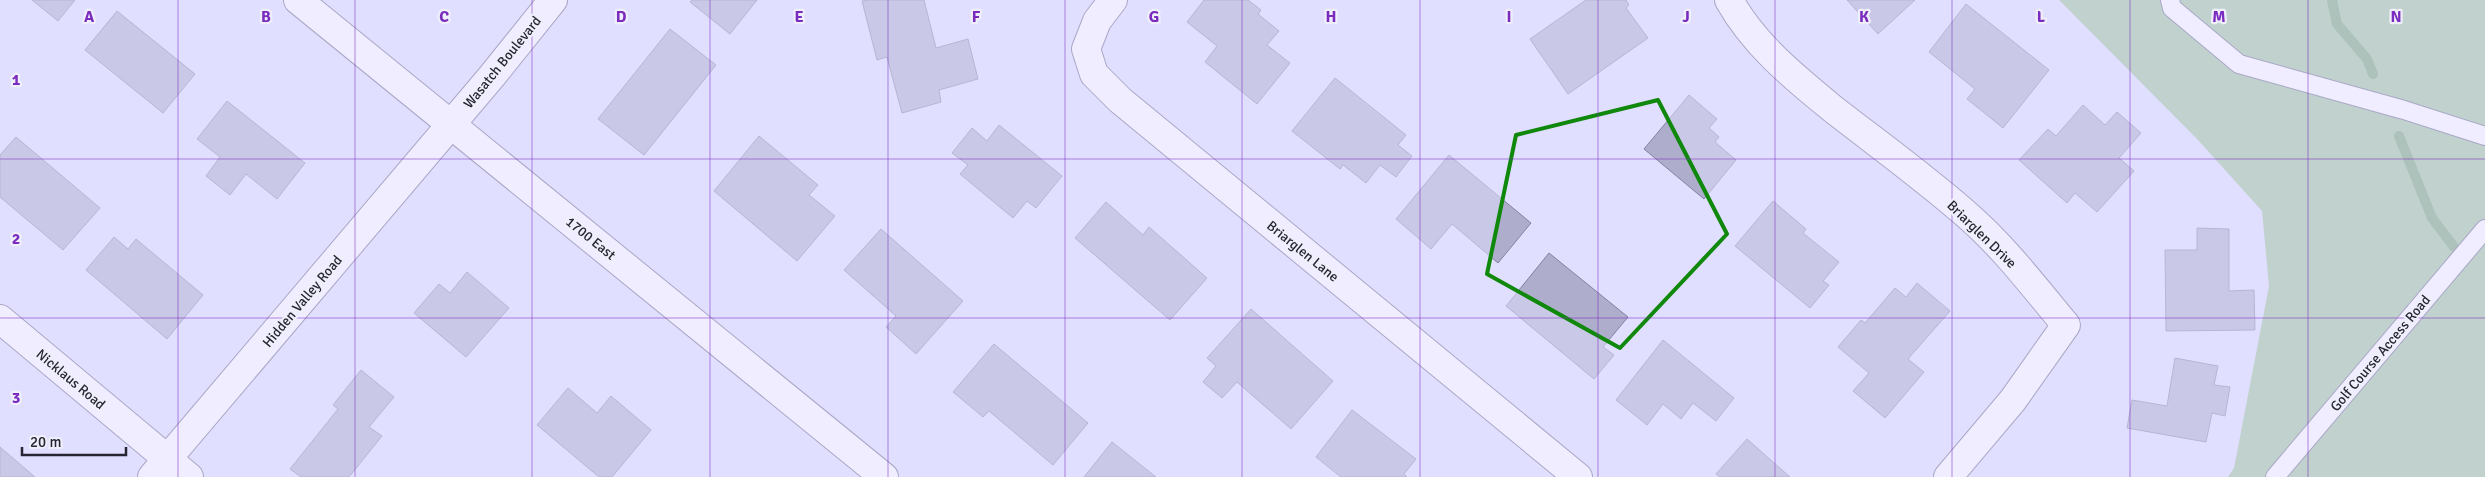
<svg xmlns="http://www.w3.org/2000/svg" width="2485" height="477" font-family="Signika,sans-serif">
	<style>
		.green { fill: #97c293 }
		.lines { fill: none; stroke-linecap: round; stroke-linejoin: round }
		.stream { stroke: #6f9f6b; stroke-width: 10 }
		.building { fill: #aeadcb; stroke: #83829f }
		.lane-casing { stroke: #666580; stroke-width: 20 }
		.street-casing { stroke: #666580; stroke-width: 30 }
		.secondary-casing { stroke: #666580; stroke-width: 30 }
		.lane { stroke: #fff; stroke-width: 18 }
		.street { stroke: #fff; stroke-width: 28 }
		.secondary { stroke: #fff; stroke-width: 28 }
		.marked { fill: none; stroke: #0f880c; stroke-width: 4; stroke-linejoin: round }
		.grid { fill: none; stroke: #7b2cbf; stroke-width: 1; stroke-opacity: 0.55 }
		.labels { text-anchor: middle; stroke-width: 4.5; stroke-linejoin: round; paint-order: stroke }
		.street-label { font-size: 14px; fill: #262531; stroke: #efeffc }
		.grid-label { font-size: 16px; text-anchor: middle; font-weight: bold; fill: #7b2cbf; stroke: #efeffc; stroke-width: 4.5; stroke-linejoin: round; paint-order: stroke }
	</style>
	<rect width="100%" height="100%" fill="#e1dfff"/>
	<polygon class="green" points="2059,0 2485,0 2485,477 2228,477 2234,468 2269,286 2262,211 2198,140"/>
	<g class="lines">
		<g class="stream">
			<polyline points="2332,0 2337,24 2367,59 2373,74"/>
			<polyline points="2399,136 2432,218 2454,247"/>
		</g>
	</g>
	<g class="building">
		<polygon points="32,0 75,0 58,21"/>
		<polygon points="692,0 757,0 730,34 690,2"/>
		<polygon points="867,0 924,0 936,48 968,39 978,79 939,90 941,102 902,113 887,57 877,60 862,1"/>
		<polygon points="1204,0 1248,0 1261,10 1258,14 1279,31 1267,45 1290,63 1257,104 1205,62 1217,46 1187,22"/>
		<polygon points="1586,0 1626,0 1629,5 1626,8 1648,38 1568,94 1530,39"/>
		<polygon points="1847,0 1915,0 1878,34"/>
		<polygon points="1966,4 2049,70 2003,128 1967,99 1975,89 1929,52"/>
		<polygon points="117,11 195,74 163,113 85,50"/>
		<polygon points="670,29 716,65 644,155 598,119"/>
		<polygon points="1335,78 1406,135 1398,145 1412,156 1396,177 1380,165 1366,183 1343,165 1340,169 1292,131"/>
		<polygon points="1689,95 1717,119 1709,128 1719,137 1715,142 1736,160 1704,199 1644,149"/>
		<polygon points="227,101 305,163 277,199 246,174 230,195 206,176 220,157 197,139"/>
		<polygon points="2083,105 2105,125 2117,112 2141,133 2119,158 2134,171 2097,212 2075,193 2067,203 2019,160 2048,129 2056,136"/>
		<polygon points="999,125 1062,176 1036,208 1027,201 1013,218 960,174 968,165 952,153 972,128 987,141"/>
		<polygon points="759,136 818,185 809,195 835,216 797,261 714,191"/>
		<polygon points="16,137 100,208 63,250 0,197 0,155"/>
		<polygon points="1449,155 1531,223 1498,263 1452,224 1431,249 1396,219"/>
		<polygon points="1773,201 1806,229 1803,233 1839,262 1823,281 1829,285 1810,308 1735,246"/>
		<polygon points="1106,202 1143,235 1149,227 1207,278 1170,320 1075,238"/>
		<polygon points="2197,228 2229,229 2229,291 2254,290 2255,330 2166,331 2165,250 2197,250"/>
		<polygon points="881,229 963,301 916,354 886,327 896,316 844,270"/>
		<polygon points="114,237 128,249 136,239 203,295 167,339 86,270"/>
		<polygon points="1549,253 1628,317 1603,347 1614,355 1594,379 1506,306"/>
		<polygon points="467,272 509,308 466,357 414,313 439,284 450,293"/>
		<polygon points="1917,283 1950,311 1908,359 1924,372 1885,418 1853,391 1869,373 1838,347 1861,320 1865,323 1895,288 1906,297"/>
		<polygon points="1251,309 1333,381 1291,429 1237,382 1222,398 1203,382 1216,366 1207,358"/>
		<polygon points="1663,340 1734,398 1716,421 1693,403 1681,419 1663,404 1647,425 1616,400"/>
		<polygon points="994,344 1088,423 1053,465 989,411 983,417 953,392"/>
		<polygon points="2175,358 2218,366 2214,385 2230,387 2225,416 2212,413 2206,442 2127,428 2132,400 2167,406"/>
		<polygon points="361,370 394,397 369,427 382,436 349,477 301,477 290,469 338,409 333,405"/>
		<polygon points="568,388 597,413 611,396 651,430 612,477 599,477 537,425"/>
		<polygon points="1352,410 1416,459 1404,474 1407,477 1341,477 1316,457"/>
		<polygon points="1747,439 1790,477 1720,477 1716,474"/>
		<polygon points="1112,442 1156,477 1084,477"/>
		<polygon points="0,447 35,477 0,477"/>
	</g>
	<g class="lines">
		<defs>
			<g id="lane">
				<polyline points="2170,0 2172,8 2239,64 2404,110 2485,136"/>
				<polyline points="2275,477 2485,229"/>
			</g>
			<g id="street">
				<polyline points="1113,0 1097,21 1086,49 1094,74 1120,100 1578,477"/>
				<path d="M 1729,0 C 1754,45 1794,77 1833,109 C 1878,144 1925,178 1967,215 C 2004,247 2035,288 2066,325 L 2013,400 L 1948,477"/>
				<polyline points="0,319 189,477"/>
			</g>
			<g id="secondary">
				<polyline points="298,0 884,477"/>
				<polyline points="152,477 492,76 553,0"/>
			</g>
		</defs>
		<use href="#lane" class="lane-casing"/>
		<use href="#street" class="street-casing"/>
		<use href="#secondary" class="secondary-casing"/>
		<use href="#lane" class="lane"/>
		<use href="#street" class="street"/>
		<use href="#secondary" class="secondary"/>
	</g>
	<path d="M0 0H2485V477H0ZM 1658,100 L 1727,234 L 1620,348 L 1487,274 L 1516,135 Z" fill="#e1dfff" fill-opacity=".55" fill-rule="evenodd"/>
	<path class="marked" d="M 1658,100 L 1727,234 L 1620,348 L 1487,274 L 1516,135 Z"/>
	<path class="grid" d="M 178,0 L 178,477M 355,0 L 355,477M 532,0 L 532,477M 710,0 L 710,477M 888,0 L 888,477M 1065,0 L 1065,477M 1242,0 L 1242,477M 1420,0 L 1420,477M 1598,0 L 1598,477M 1775,0 L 1775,477M 1952,0 L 1952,477M 2130,0 L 2130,477M 2308,0 L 2308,477M 0,159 L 2485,159M 0,318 L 2485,318"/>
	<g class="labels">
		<g class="street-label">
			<text transform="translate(502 62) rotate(-51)" y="5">Wasatch Boulevard</text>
			<text transform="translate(1982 234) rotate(44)" y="5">Briarglen Drive</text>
			<text transform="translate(591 238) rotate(39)" y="5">1700 East</text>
			<text transform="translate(1303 251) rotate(39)" y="5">Briarglen Lane</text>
			<text transform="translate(302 301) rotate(-50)" y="5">Hidden Valley Road</text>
			<text transform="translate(2380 353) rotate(-50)" y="5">Golf Course Access Road</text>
			<text transform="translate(71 379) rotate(40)" y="5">Nicklaus Road</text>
		</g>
	</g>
	<g class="grid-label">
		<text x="89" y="22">A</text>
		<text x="266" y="22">B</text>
		<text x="444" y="22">C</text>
		<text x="621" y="22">D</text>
		<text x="799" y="22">E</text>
		<text x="976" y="22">F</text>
		<text x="1154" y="22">G</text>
		<text x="1331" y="22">H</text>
		<text x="1509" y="22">I</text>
		<text x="1686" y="22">J</text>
		<text x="1864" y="22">K</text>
		<text x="2041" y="22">L</text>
		<text x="2219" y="22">M</text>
		<text x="2396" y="22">N</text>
		<text x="16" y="85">1</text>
		<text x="16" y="244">2</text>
		<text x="16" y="403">3</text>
	</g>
	<path d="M22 447v8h104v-8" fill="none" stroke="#262531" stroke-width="2.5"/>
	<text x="30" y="447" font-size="15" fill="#262531" stroke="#efeffc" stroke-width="4" paint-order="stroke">20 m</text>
</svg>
